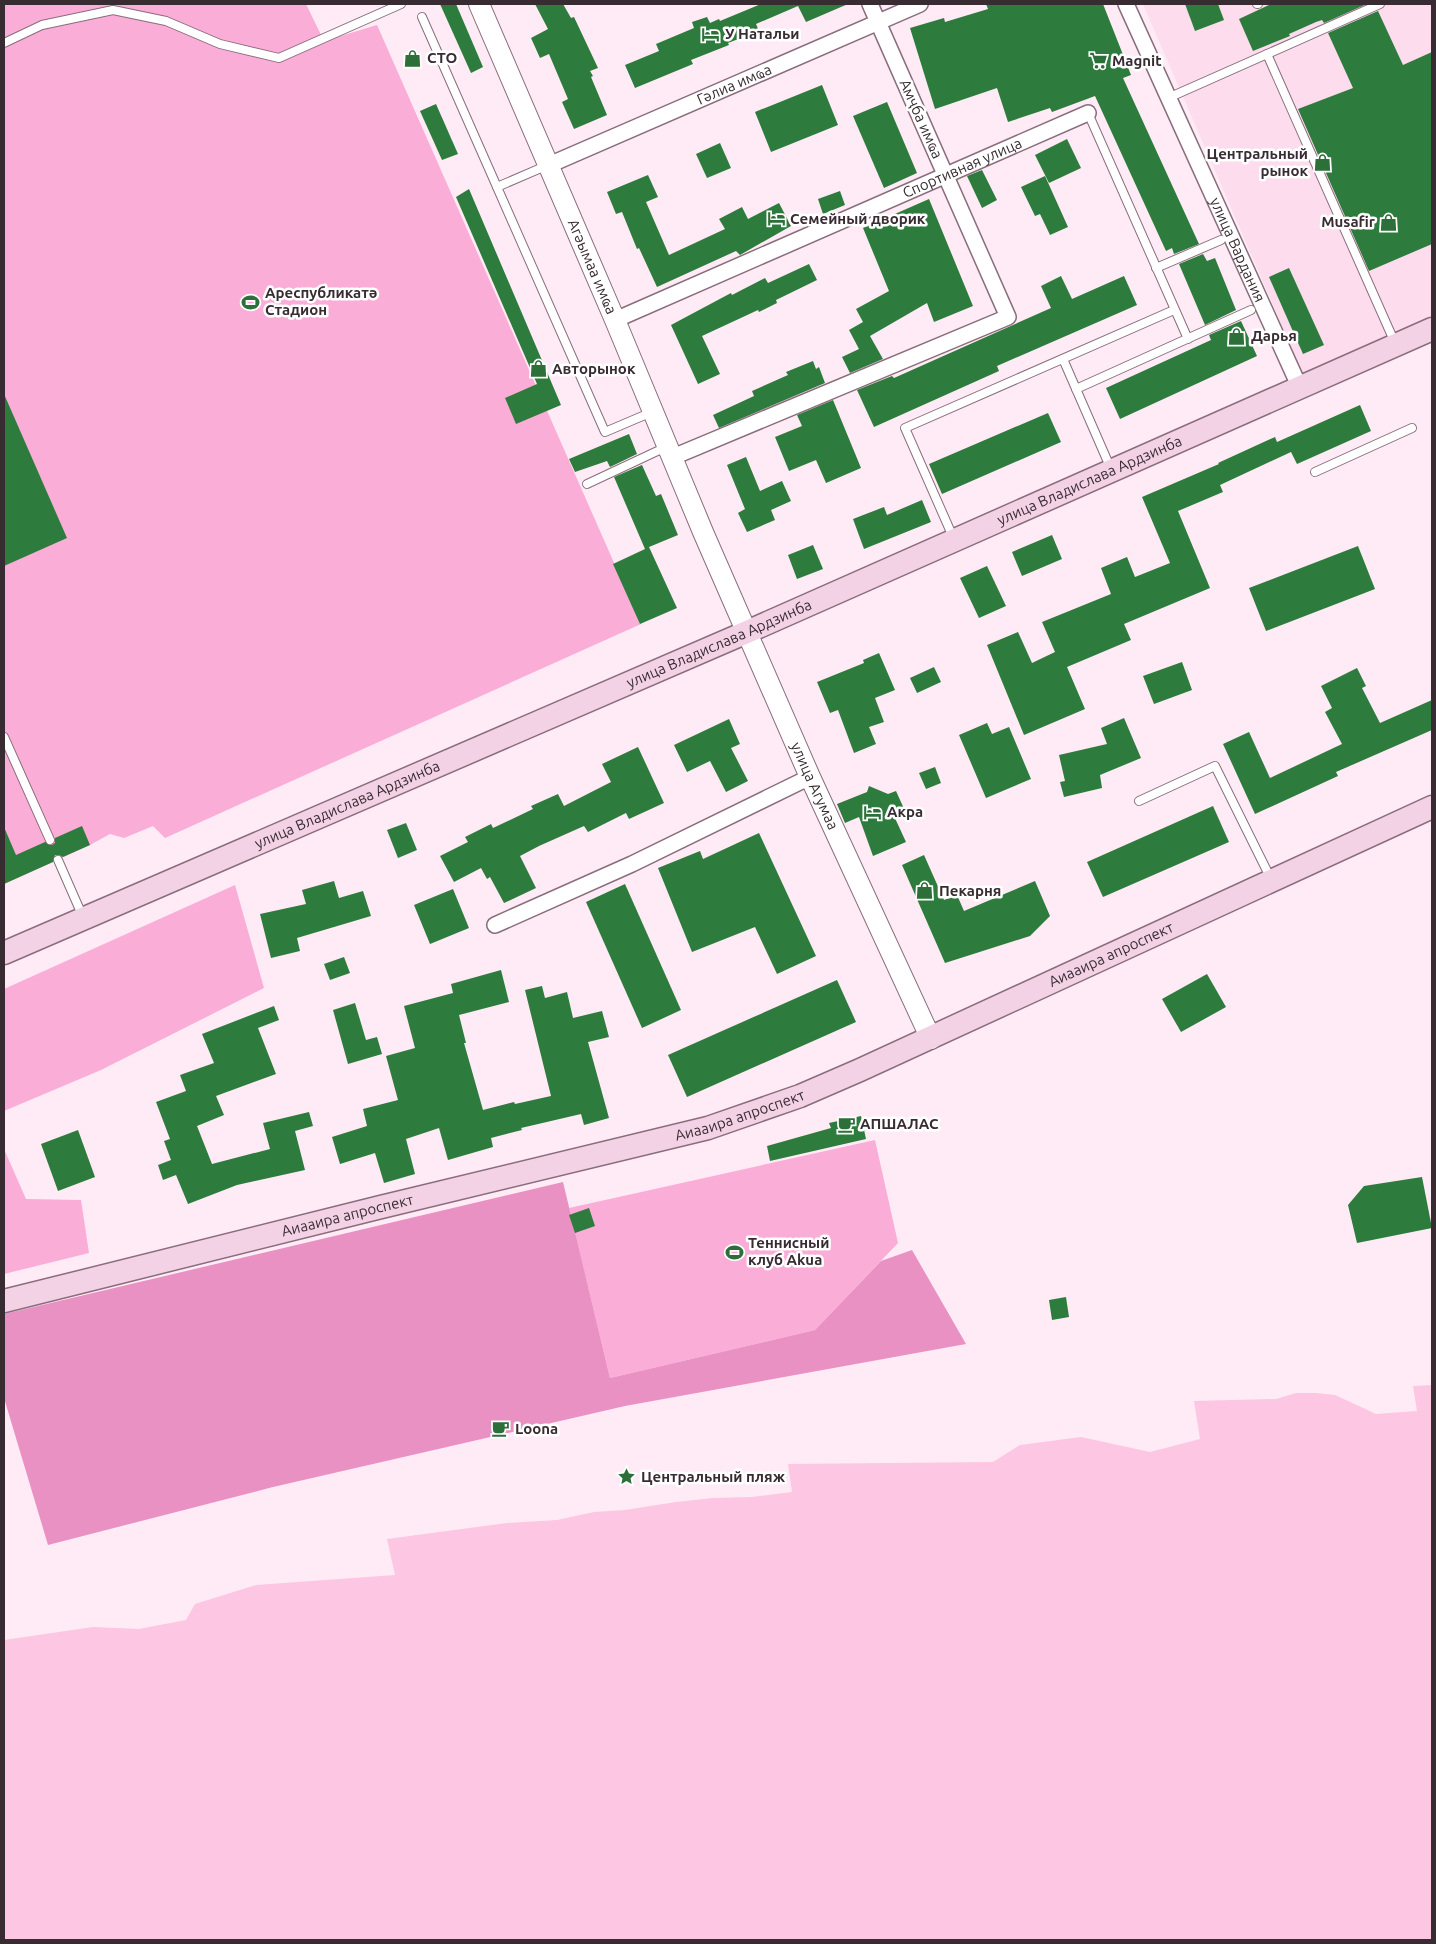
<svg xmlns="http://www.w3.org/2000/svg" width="1436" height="1944" font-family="Ubuntu,sans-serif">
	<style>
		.built { fill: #fcdced }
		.green { fill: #faadd7 }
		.forest { fill: #e991c3 }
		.water { fill: #fdc6e3 }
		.building { fill: #2d7b3d }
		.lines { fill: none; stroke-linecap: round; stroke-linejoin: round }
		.service-casing { stroke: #896d7c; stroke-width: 10 }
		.minor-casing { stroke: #896d7c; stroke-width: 18 }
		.tertiary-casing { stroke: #896d7c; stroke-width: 22 }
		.secondary-casing { stroke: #896d7c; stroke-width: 25 }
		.service { stroke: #fff; stroke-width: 8 }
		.minor { stroke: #fff; stroke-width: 15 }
		.tertiary { stroke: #fff; stroke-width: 20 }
		.secondary { stroke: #f4d2e6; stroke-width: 22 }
		.labels { text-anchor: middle; stroke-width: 5; stroke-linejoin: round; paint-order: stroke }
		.poi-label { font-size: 15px; font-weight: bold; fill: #382c32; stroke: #fff; text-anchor: start }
		.street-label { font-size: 15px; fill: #382c32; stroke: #fff }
	</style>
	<rect width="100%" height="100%" fill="#ffebf5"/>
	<polygon class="built" points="1143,4 1432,4 1432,322 1305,379"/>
	<g class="green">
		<polygon points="4,4 306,4 324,41 377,25 641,624 165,838 153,826 124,838 110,834 90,845 4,884"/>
		<polygon points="235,885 264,988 101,1070 4,1111 4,989"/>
		<polygon points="875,1140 898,1243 815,1330 610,1378 569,1208"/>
		<polygon points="4,1149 26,1199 81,1200 89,1253 4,1274"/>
	</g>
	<polygon class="forest" points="563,1182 610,1378 815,1330 881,1261 912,1250 966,1344 625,1406 273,1487 48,1545 4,1398 4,1314"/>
	<polygon class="water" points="1432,1385 1432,1940 4,1940 4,1640 93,1627 139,1629 186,1620 195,1604 256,1585 395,1575 387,1539 507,1523 557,1520 594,1512 625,1510 676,1502 713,1498 751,1497 792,1492 788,1464 993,1462 1020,1445 1081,1437 1150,1452 1200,1439 1194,1401 1276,1399 1296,1393 1316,1393 1335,1395 1376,1414 1417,1411 1413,1386"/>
	<g class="building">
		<polygon points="440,4 456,4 483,67 471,73"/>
		<polygon points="535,4 563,4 571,18 574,17 598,68 590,71 593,76 591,77 607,115 574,129 562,102 568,99 549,54 540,58 531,38 548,29"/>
		<polygon points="761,4 848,4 806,22 798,6 756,24 759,31 728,43 729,45 691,60 693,64 635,88 625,65 659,51 656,44 694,28 692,22 707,17 710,23 719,19 720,21"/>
		<polygon points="986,4 1103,4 1131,75 1123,78 1199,244 1174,254 1172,248 1166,251 1095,96 1052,112 1050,108 1008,122 997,88 935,109 910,28 944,18 945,22 988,9"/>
		<polygon points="1185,4 1218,4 1224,20 1195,31"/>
		<polygon points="1271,4 1367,4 1324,23 1322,20 1316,22 1289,34 1290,36 1253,51 1239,19"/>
		<polygon points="1378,11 1403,65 1432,52 1432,244 1369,271 1298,109 1353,88 1328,33"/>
		<polygon points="822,85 838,125 771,152 755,112"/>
		<polygon points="887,102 917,173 884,188 853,116"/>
		<polygon points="436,104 458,154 442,160 420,111"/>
		<polygon points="1067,139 1081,168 1049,183 1035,155"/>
		<polygon points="720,143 731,168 707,178 696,154"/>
		<polygon points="982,170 997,200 982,208 967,176"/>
		<polygon points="648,175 658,197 646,202 669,255 725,229 719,219 742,207 748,219 779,203 791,226 740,255 736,251 657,287 639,248 637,249 622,212 616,214 607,192"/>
		<polygon points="1045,176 1068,227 1050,235 1040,214 1035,216 1021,187"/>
		<polygon points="469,189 561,405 516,424 505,398 537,384 456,197"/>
		<polygon points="840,191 845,205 823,214 818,199"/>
		<polygon points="929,199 973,306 934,322 927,303 870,336 883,359 850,373 842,357 859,349 849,330 863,322 856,309 889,291 863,228"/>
		<polygon points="1203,254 1207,261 1215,258 1236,310 1205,325 1179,264"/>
		<polygon points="809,264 817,280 776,300 777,303 759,312 758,310 702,336 720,374 698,384 671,325 731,293 732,295 765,278 768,283"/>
		<polygon points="1289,268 1324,345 1303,354 1269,277"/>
		<polygon points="1061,276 1072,299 1124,276 1137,305 997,366 999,371 874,427 857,390 892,376 894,378 1051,308 1041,286"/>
		<polygon points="1241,321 1257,356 1120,419 1106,388 1211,340 1209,335"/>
		<polygon points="813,361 816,369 819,367 825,383 719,428 713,415 754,396 752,391 788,375 786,372"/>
		<polygon points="4,394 67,538 4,566"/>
		<polygon points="833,400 861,468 826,483 816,460 789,471 775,437 802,426 797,415"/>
		<polygon points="1360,405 1371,431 1297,464 1291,452 1220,485 1223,492 1178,511 1210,588 1124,624 1131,640 1067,667 1085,709 1024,735 987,645 1018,632 1032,663 1055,652 1042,622 1111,594 1101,568 1127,557 1135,577 1170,563 1142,497 1219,464 1218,463 1275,437 1277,442"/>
		<polygon points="1048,413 1061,442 942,494 929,464"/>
		<polygon points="629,434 637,454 610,467 607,461 575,472 569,459"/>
		<polygon points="746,457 760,491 782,481 791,501 771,510 775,520 747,532 738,513 745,509 727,465"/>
		<polygon points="642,465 656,496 661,494 678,535 649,547 677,608 640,624 613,564 645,549 614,477"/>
		<polygon points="922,500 931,522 864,549 853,519 884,507 887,515"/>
		<polygon points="1052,535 1062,559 1022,576 1012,552"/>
		<polygon points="813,545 823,569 797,579 788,555"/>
		<polygon points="1358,546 1375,589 1266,631 1249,588"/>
		<polygon points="987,566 1006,606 979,618 960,578"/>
		<polygon points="879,653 895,690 875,698 884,722 869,727 876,744 854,753 838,710 830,713 817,682 864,663 863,660"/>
		<polygon points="1182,662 1192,690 1154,704 1143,676"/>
		<polygon points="934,667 941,682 917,693 910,678"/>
		<polygon points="1357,668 1366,686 1362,688 1380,723 1432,700 1432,730 1336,772 1338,776 1255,814 1223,744 1249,732 1270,778 1342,744 1325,712 1332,708 1321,686"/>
		<polygon points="1124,718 1141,758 1100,775 1102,788 1064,797 1060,782 1065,781 1059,755 1107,744 1101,728"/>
		<polygon points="729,719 740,744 731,748 748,781 726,792 710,761 687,772 674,745"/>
		<polygon points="987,723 992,734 1009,727 1031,779 986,798 959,735"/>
		<polygon points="638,747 664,803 629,819 626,813 588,832 584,826 539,846 520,856 536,888 504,903 490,877 487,879 481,868 454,882 440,856 468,842 465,837 491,824 493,828 533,809 531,806 558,794 564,806 611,782 602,764"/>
		<polygon points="935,767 941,783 926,789 919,773"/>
		<polygon points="869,786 888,794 896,791 905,811 894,816 906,842 873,856 859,817 845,823 837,804 867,792"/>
		<polygon points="1213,806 1229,842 1103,897 1087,862"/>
		<polygon points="406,823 417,850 398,858 387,830"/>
		<polygon points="82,826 90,845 63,857 59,855 55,855 53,862 4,884 4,827 16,855 45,842 52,845 55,843 55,838"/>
		<polygon points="759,833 816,956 777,974 755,927 692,952 658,868 700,851 703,859"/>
		<polygon points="924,855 944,900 957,895 964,911 1035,881 1050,916 1030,936 945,963 902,865"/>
		<polygon points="334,881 339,898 363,891 371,916 297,938 300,951 271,958 260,914 306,904 302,890"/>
		<polygon points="625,884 681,1010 642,1028 586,902"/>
		<polygon points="453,889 469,928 430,944 414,905"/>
		<polygon points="344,957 350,973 330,980 324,964"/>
		<polygon points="501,970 509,1002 459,1015 466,1043 464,1043 483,1110 514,1102 515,1104 551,1096 525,990 542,986 545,998 567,992 573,1018 602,1011 609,1037 588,1042 609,1118 584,1125 581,1114 521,1128 522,1130 491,1138 493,1147 448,1160 439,1128 406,1139 415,1174 384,1183 375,1153 340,1164 332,1137 367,1126 363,1109 398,1100 386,1056 415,1048 404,1006 453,993 451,984"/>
		<polygon points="1207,974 1226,1007 1181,1032 1162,999"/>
		<polygon points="837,980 856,1022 687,1097 668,1055"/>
		<polygon points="355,1003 366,1040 377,1037 382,1054 348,1064 333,1010"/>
		<polygon points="274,1006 279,1020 258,1028 276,1074 216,1096 224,1115 197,1126 212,1164 270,1149 263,1123 309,1112 313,1126 295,1131 305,1170 237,1185 188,1204 176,1175 163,1180 158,1165 171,1160 164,1141 170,1139 156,1102 186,1091 180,1075 214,1063 202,1034"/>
		<polygon points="861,1116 866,1139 770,1161 767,1146 831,1128 829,1123"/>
		<polygon points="78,1130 95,1177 58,1191 41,1144"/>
		<polygon points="1422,1177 1432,1228 1357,1243 1348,1205 1364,1186"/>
		<polygon points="589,1208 595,1226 575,1233 569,1215"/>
		<polygon points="1066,1297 1069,1317 1052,1320 1049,1300"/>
	</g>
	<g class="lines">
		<defs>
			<g id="service">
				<polyline points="1257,4 1258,4"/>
				<polyline points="422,17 497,187"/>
				<polyline points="4,43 42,25 113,10 166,21 220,44 279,58 401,4"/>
				<polyline points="1267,54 1395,343"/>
				<polyline points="1168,98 1380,4"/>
				<polyline points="1088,113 1188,339"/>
				<polyline points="548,165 497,187 605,432 652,412"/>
				<polyline points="1156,268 1221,240"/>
				<polyline points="1063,359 1111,469"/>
				<polyline points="1076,389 1251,310"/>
				<polyline points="1315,472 1412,428"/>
				<polyline points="587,484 666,447"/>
				<polyline points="953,537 905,428 1174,310"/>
				<polyline points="4,737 50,840"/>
				<polyline points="1139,801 1215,766 1271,879"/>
				<polyline points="58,860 83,917"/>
			</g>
			<g id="minor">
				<path id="s1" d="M 1126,4 L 1300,388"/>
				<path id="s2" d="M 549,165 L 920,4"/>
				<path id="s3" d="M 615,320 L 1088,113"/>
				<polyline points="673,457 1008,317 870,4"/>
				<polyline points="495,925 632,864 810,777"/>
			</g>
			<g id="tertiary">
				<path id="s4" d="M 479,4 L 615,320 L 703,532 L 810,777 L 931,1039"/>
			</g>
			<g id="secondary">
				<path id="s5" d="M 4,953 L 747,632 L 1432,329"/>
				<path id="s6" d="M 4,1301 L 381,1207 L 708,1128 L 800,1096 L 860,1070 L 1432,807"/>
			</g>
		</defs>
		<use href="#service" class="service-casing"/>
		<use href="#minor" class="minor-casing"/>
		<use href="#tertiary" class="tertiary-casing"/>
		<use href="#secondary" class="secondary-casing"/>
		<use href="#service" class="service"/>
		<use href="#minor" class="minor"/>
		<use href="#tertiary" class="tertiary"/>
		<use href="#secondary" class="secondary"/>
	</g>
	<defs>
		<symbol id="hotel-bare" viewBox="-9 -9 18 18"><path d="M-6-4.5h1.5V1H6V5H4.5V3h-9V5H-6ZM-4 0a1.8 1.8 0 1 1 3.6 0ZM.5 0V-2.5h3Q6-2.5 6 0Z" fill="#2c6f39" stroke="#fff" stroke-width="2.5" paint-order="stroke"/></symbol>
		<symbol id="shop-bare" viewBox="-9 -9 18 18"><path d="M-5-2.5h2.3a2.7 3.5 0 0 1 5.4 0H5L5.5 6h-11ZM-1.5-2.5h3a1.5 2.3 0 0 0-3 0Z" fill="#2c6f39" stroke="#fff" stroke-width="2.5" paint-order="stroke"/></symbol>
		<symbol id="supermarket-bare" viewBox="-9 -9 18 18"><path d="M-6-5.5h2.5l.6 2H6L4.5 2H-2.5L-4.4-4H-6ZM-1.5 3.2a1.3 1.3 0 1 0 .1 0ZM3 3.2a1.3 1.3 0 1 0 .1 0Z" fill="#2c6f39" stroke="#fff" stroke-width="2.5" paint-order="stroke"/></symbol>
		<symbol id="stadium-bare" viewBox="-9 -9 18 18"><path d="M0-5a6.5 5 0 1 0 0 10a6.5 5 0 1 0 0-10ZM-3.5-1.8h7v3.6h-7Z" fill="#2c6f39" stroke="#fff" stroke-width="2.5" paint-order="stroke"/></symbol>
		<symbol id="cafe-bare" viewBox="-9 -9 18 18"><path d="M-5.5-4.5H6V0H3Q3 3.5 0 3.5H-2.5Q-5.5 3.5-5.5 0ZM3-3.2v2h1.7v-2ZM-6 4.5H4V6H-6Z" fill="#2c6f39" stroke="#fff" stroke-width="2.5" paint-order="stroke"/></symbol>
		<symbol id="sight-bare" viewBox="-9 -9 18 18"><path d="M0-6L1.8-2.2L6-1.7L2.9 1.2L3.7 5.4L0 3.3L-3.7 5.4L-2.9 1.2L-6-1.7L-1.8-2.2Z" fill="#2c6f39" stroke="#fff" stroke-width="2.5" paint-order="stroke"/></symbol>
	</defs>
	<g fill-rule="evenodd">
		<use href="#hotel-bare" x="698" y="22" width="25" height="25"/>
		<use href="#shop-bare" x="400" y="46" width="25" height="25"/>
		<use href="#supermarket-bare" x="1086" y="48" width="25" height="25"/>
		<use href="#shop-bare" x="1310" y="150" width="25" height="25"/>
		<use href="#hotel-bare" x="764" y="206" width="25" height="25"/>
		<use href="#shop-bare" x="1376" y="210" width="25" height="25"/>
		<use href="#stadium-bare" x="238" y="290" width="25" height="25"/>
		<use href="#shop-bare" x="1224" y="324" width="25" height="25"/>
		<use href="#shop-bare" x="526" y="356" width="25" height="25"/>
		<use href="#hotel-bare" x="860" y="800" width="25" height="25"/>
		<use href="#shop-bare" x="912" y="878" width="25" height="25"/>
		<use href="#cafe-bare" x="834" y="1112" width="25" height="25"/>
		<use href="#stadium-bare" x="722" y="1240" width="25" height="25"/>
		<use href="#cafe-bare" x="488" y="1416" width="25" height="25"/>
		<use href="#sight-bare" x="614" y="1464" width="25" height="25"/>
	</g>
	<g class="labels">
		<g class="poi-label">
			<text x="725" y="39">У Натальи</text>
			<text x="427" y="63">СТО</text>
			<text x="1112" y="66">Magnit</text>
			<text x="1308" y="159" text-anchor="end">Центральный<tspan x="1308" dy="17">рынок</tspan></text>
			<text x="790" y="224">Семейный дворик</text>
			<text x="1375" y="227" text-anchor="end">Musafir</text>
			<text x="265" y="298">Ареспубликатә<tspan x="265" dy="17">Стадион</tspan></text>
			<text x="1251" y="341">Дарья</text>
			<text x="552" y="374">Авторынок</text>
			<text x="887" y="817">Акра</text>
			<text x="939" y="896">Пекарня</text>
			<text x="860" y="1129">АПШАЛАС</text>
			<text x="748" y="1248">Теннисный<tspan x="748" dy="17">клуб Akua</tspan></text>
			<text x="515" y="1434">Loona</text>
			<text x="641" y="1482">Центральный пляж</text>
		</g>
		<g class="street-label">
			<text dy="5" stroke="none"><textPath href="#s2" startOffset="202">Гәлиа имҩа</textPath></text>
			<text transform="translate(921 119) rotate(66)" y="5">Амҷба имҩа</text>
			<text dy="5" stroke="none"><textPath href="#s3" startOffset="379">Спортивная улица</textPath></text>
			<text dy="5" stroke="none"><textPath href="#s1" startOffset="270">улица Вардания</textPath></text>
			<text dy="5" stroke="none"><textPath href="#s4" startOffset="286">Агәымаа имҩа</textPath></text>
			<text dy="5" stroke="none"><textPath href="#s5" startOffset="1184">улица Владислава Ардзинба</textPath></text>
			<text dy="5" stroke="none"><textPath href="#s5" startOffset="779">улица Владислава Ардзинба</textPath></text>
			<text dy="5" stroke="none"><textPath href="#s4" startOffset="851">улица Агумаа</textPath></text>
			<text dy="5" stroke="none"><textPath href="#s5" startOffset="374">улица Владислава Ардзинба</textPath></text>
			<text dy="5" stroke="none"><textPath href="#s6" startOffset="1164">Аиааира апроспект</textPath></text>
			<text dy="5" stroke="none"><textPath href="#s6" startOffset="759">Аиааира апроспект</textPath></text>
			<text dy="5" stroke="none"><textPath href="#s6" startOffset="354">Аиааира апроспект</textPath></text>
		</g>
	</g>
	<rect width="1436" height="1944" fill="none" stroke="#382c32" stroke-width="10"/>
</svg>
